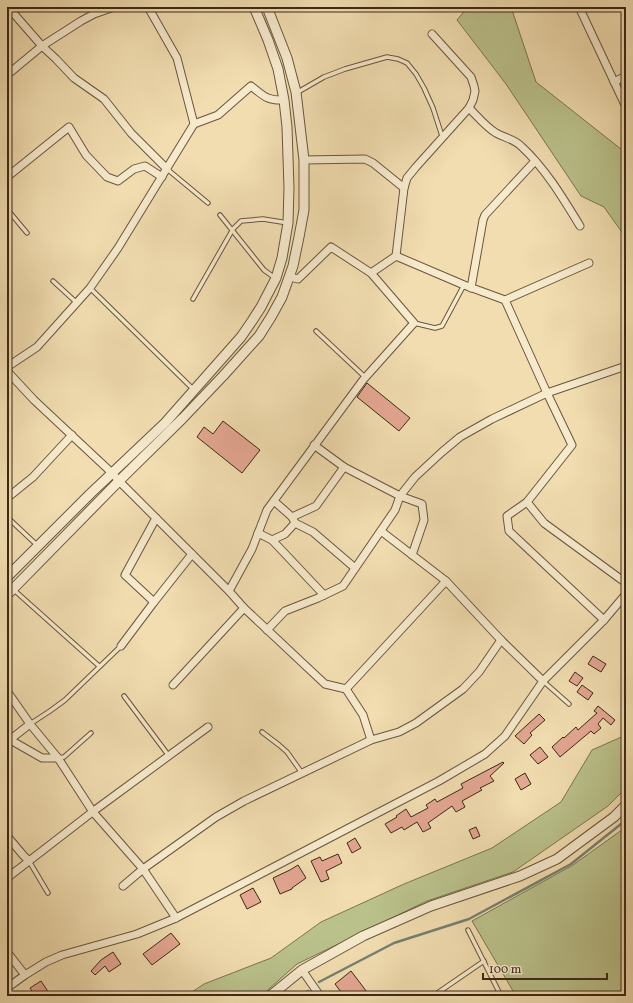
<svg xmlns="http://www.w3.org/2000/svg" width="633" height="1003" font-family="Vollkorn,serif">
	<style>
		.green { fill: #bac18b; stroke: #7b7550 }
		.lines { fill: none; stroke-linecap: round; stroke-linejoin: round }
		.stream { stroke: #758172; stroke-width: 2.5 }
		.building { fill: #e4a792; stroke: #3c2916 }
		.service-casing { stroke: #69563c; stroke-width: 5.5 }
		.minor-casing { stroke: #69563c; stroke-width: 9 }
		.tertiary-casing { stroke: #69563c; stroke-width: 11 }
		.service { stroke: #f6e9cc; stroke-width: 3.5 }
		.minor { stroke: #f6e9cc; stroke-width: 7 }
		.tertiary { stroke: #f6e9cc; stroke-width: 9 }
	</style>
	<rect width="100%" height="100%" fill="#f1ddb0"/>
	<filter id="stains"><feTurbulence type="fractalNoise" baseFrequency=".005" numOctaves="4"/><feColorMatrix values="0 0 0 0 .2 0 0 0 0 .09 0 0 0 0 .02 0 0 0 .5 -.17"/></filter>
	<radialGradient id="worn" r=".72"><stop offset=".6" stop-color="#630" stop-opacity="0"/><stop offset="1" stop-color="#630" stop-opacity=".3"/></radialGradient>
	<g class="green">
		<polygon points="468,7 511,7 536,82 626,153 626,238 604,207 581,196 506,84 457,20"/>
		<polygon points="626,735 626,788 608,806 513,872 427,901 297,964 261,996 186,996 204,984 271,958 321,922 404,884 492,848 561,802 592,750"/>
		<polygon points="626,827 626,996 516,996 472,921 573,865"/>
	</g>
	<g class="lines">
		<g class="stream">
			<polyline points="319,982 394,943 469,919 571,864 626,820"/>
			<polyline points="301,996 308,991"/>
		</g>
	</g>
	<g class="building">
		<polygon points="367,383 410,418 399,431 357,397"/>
		<polygon points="223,421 260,450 242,473 197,437 204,427 213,434"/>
		<polygon points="593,656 606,664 601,672 588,664"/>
		<polygon points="575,672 583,678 577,686 569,681"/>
		<polygon points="582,685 593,693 588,700 577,692"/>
		<polygon points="598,706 615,720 611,725 603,718 598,724 601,728 594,734 591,731 560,757 552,747 563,737 564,738 576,727 578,730 597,713 594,711"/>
		<polygon points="539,714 545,720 530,733 532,735 524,744 515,736"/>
		<polygon points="540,747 548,757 538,764 530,755"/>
		<polygon points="503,762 504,763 490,776 494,781 480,788 482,790 462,801 465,807 456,812 452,806 428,823 431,828 423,832 417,822 404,830 402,827 391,833 385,824 397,817 396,816 406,809 411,817 428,808 426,805 435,799 437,802 463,788 461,784"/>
		<polygon points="525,773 531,784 521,790 515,779"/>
		<polygon points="476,827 480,836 473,839 469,830"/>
		<polygon points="355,838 361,848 352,853 347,843"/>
		<polygon points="338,854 342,863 326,871 329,879 321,882 311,861 320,857 322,861"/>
		<polygon points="298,865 306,878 292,888 292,889 280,894 273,878 290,870"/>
		<polygon points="253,888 261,902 247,909 240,895"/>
		<polygon points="171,933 180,944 152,965 143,954"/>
		<polygon points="113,952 121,964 109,972 105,966 95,975 91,971 101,960"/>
		<polygon points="351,971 370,996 344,996 335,984"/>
		<polygon points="41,981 51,996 35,996 30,988"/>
	</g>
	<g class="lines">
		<defs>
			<g id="service">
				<polyline points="298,92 324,77 345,69 387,57 398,59 407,63 416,74 424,88 433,108 442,136"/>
				<polyline points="167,169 208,203"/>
				<polyline points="7,209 27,233"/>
				<polyline points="220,215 264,270 275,278"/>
				<polyline points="53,281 77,303"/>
				<polyline points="90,288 194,390"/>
				<polyline points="193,299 233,229 241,221 263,219 288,223"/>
				<polyline points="414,323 435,328 442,326 464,285"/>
				<polyline points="316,331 365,377"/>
				<polyline points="7,517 38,546"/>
				<polyline points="14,590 99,666"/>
				<polyline points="543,681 569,704"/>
				<polyline points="124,696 169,756"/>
				<polyline points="30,724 50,711 65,700 121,646"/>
				<polyline points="262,732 279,745 287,752 302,773"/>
				<polyline points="59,758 64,757 91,733"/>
				<polyline points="29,861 48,893"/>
				<polyline points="468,930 499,992"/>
				<polyline points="433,996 484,961"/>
			</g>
			<g id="minor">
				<polyline points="8,7 42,46 56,59 74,78 104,99 131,133 167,169"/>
				<path d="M 148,7 L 177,58 L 194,124 L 218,115 L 251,86 C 264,96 267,101 284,100"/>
				<polyline points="579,7 626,107"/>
				<polyline points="7,75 42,46 81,21 94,14 114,7"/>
				<polyline points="614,82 626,76"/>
				<path d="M 469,108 C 478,117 486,127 496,133 C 505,138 514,139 521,146 C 545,168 563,198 580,226"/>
				<polyline points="304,160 365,159 373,163 404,188"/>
				<polyline points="7,177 69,127 86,155 107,177 118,181 134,169 145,166 162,177"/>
				<polyline points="396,256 404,188 407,178 416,167 469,108 473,100 475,91 474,86 471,77 432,34"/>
				<polyline points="589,263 505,300 547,393 572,445 527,502 507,516 509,531 604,620"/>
				<polyline points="371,273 396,256 464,285 505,300"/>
				<polyline points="290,277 298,279 331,247 371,273 414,323 363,380 267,510 252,549 229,591 244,608 325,684 346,689 363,715 371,740"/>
				<polyline points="471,288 483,220 485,215 535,161"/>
				<polyline points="7,367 37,347 90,288 118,248 194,124"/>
				<polyline points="7,371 34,400 112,473 119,481 229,591"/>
				<polyline points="314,445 344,467 400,496 422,504 424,520 412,555"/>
				<polyline points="7,498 33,477 72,435"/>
				<polyline points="527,502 544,523 626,583"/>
				<polyline points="292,517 316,506 344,467"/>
				<polyline points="156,518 125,575 154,602 192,554"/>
				<polyline points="295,523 313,532 355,568"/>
				<polyline points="381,531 446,581 501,640 543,681"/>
				<polyline points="258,533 272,540 285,534 295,523 292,517 274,501"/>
				<polyline points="272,540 324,595"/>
				<polyline points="267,630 285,611 318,598 343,586 395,510 400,496 415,477 442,452 460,437 492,419 547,393 626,366"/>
				<polyline points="121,646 154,602"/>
				<polyline points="173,685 244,608"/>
				<polyline points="346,689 446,581"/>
				<polyline points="7,691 30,724 58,758 93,812 143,869 176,918"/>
				<polyline points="7,738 42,758 58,758"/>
				<polyline points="7,742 30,724"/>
				<polyline points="7,836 23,855 29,861 95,810 208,727"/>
				<polyline points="7,878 29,861"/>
				<polyline points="123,886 143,869 216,817 244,801 371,740 399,732 416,723 463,689 479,672 501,640"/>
				<polyline points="7,952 25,975"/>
				<polyline points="302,970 320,996"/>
				<polyline points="7,988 25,975 46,962 62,955 137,934 176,918 439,781 485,754 505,736 543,681 604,620 626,594"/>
			</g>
			<g id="tertiary">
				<polyline points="7,577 90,494 165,423 226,354 241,337 252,321 261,307 276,278 282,258 288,223 289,188 287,127 284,100 278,69 268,40 254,7"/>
				<polyline points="7,595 119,481 183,418 223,376 259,336 271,317 282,297 293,266 299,237 304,210 304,160 296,92 287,58 267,7"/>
				<polyline points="270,996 302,970 363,936 431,906 520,876 557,859 614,817 626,805"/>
			</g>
		</defs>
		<use href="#service" class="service-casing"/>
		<use href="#minor" class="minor-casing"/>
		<use href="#tertiary" class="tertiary-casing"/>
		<use href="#service" class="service"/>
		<use href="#minor" class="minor"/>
		<use href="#tertiary" class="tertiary"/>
	</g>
	<rect width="633" height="1003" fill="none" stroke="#f1ddb0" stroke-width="24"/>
	<rect x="8" y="8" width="617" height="987" fill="none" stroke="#3c2916" stroke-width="2"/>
	<rect x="12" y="12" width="609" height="979" fill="none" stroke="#3c2916"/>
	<path d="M483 973v6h124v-6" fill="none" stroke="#3c2916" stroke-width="2"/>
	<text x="489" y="973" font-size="12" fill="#3c2916" stroke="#f6e9cc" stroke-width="3" paint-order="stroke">100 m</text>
	<rect width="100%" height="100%" filter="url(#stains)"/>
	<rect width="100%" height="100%" fill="url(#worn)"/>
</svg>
